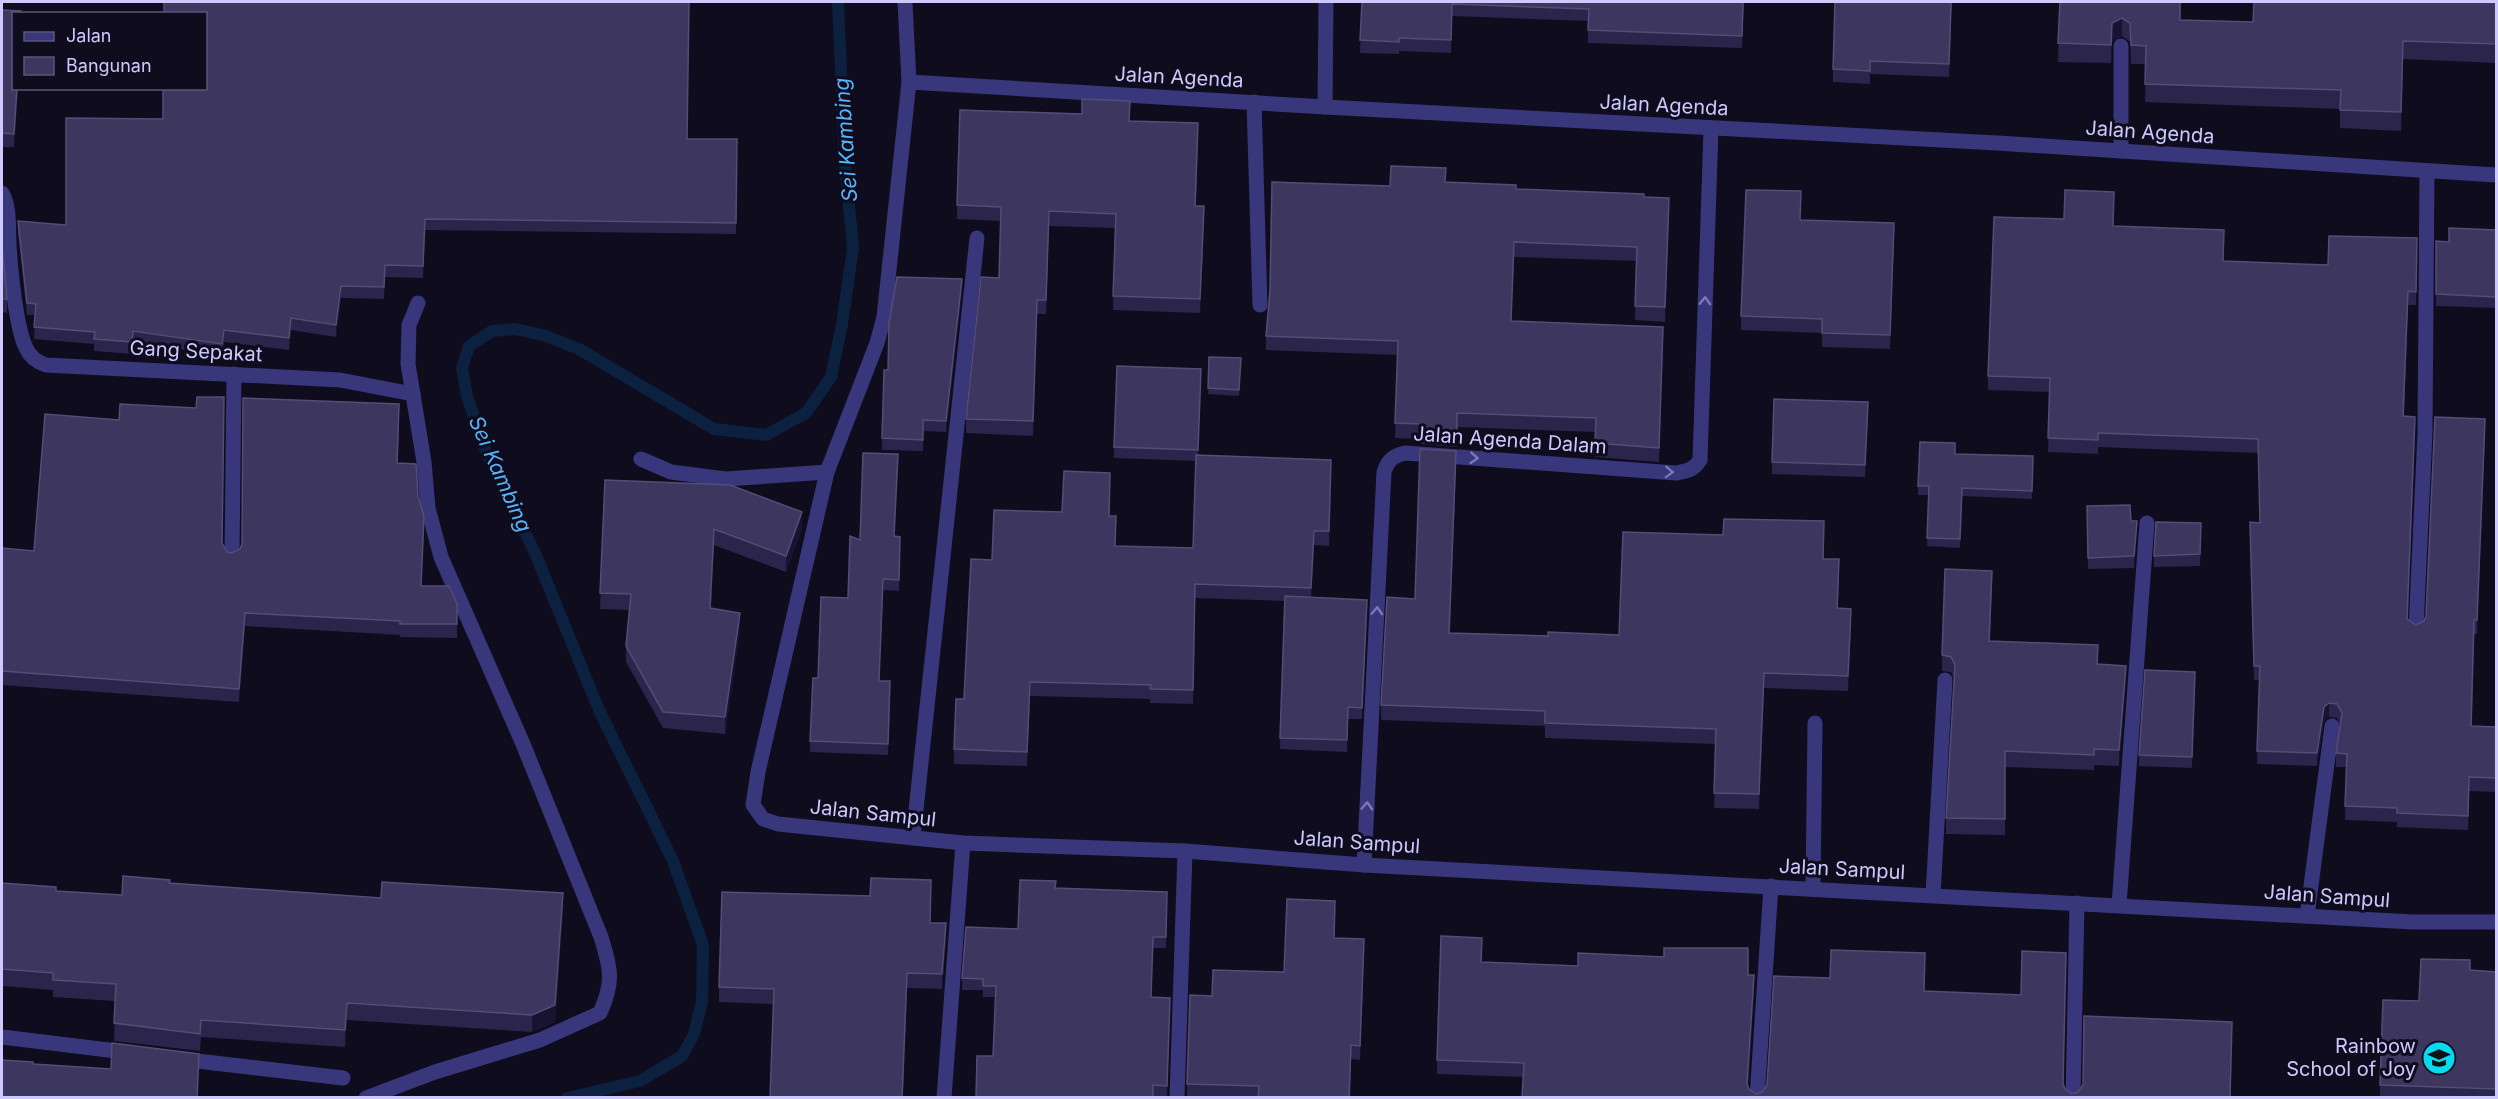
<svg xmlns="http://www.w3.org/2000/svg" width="2498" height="1099" font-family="Inter,sans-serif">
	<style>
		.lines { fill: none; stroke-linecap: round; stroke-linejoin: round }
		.stream { stroke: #0c2140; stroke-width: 12 }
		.street { stroke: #38377b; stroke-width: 15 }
		.wall { fill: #2b244b }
		.shaded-wall { fill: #181330 }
		.building { fill: #3d365e; stroke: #534d77; stroke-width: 1.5 }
		.oneway { stroke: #7b78b6 }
		.labels { text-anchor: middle; stroke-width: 6; stroke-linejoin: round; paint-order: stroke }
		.street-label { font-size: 20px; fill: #cdc8fe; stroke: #0e0c1d }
		.poi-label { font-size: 20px; fill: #cdc8fe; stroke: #0e0c1d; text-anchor: end }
		.water-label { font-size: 21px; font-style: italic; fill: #57b3fd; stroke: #0e0c1d }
	</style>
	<rect width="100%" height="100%" fill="#0e0c1d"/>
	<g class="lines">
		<polyline class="stream" points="567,1098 640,1081 682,1056 694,1034 702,1002 703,945 673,861 599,710 535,553 486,452 467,396 462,368 469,346 492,331 515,329 543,335 579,349 714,429 766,435 806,413 831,377 842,324 853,248 845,164 838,2"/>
		<g class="street">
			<polyline points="909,82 1325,107 1997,143 2496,175"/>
			<polyline points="1254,102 1260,305"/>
			<polyline points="1325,107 1326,2"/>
			<polyline points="2121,151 2121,46"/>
			<path d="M 2,193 C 10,207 8,226 9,243 C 10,266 16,328 26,348 C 30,357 37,362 46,365 L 340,380 L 413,394"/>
			<polyline points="641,459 671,472 726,479 827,472 758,772 753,805 763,819 778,824 963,843 1185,851 1364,865 2413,922 2496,922"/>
			<polyline points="827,472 877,343 884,317 909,82 905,2"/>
			<polyline points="232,557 234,374"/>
			<polyline points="2416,629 2425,432 2427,172"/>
			<polyline points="913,838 977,238"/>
			<path d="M 1364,865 L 1384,472 C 1388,460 1393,456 1405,453 L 1676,473 C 1687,471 1694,470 1700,460 L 1711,129"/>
			<polyline points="1813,888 1815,723"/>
			<polyline points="1933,895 1945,680"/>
			<polyline points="2119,905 2147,523"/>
			<polyline points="2307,916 2332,726"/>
			<polyline points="2,1037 133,1053"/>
			<polyline points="180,1059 343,1078"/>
			<path d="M 366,1098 L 435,1072 L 540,1040 L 600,1013 C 614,982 611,969 601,937 L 523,744 L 441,557 L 428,508 L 424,462 L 408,364 L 409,325 L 418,303"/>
			<polyline points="944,1098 963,843"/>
			<polyline points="1177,1098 1185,851"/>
			<polyline points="1757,1098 1771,886"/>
			<polyline points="2073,1098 2077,903"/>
		</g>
	</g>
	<g class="wall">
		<polygon points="1362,2 1744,2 1742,48 1588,43 1588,21 1452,16 1451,53 1399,51 1399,54 1360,53"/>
		<polygon points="1952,2 1949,77 1870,74 1870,84 1833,82 1833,69"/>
		<polygon points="2060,2 2181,2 2180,20 2253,22 2496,2 2496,63 2403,59 2401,131 2340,128 2340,109 2145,102 2146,64 2131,64 2130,42 2122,36 2112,42 2111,63 2058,62"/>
		<polygon points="2,10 14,88 18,88 14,147 2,147"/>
		<polygon points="1130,121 1198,137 1196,206 1204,221 1200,313 1113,310 1115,228 1049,226 1046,314 1037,314 1033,436 966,433 966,419 999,278 1001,221 957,219 957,205"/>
		<polygon points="687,139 737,139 736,234 425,230 423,278 385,277 384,299 341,298 336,337 291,330 289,350 224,342 222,355 133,343 132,354 94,351 94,344 34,339 35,315 27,315 18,233 18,221 66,225"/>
		<polygon points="1446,182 1516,189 1644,197 1669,212 1665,322 1635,320 1636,261 1514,257 1511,321 1663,341 1659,462 1595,457 1596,432 1457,427 1457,447 1421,444 1421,439 1395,438 1398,355 1266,350 1266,336 1390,186"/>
		<polygon points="2114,206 2113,226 2224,244 2223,261 2328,265 2417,238 2416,305 2408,305 2404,416 2415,430 2408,619 2416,625 2424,621 2485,433 2477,634 2474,634 2472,726 2496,727 2496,792 2469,791 2468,830 2397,827 2397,822 2345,820 2346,767 2336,767 2336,753 2340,724 2337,718 2329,717 2324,721 2317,766 2257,764 2259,680 2254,680 2250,536 2260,523 2258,453 2098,447 2098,454 2048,452 2050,392 1988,390 1988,376 2064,219"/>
		<polygon points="1800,220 1894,237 1890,349 1822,347 1822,333 1741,330 1741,316"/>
		<polygon points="2496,230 2496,308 2436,306 2436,241 2449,242"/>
		<polygon points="2,245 7,299 7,313 2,312"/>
		<polygon points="962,291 946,432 923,431 923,451 882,450 882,438 888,370"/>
		<polygon points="1209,357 1241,358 1239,396 1208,394"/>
		<polygon points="1201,369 1198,455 1331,474 1329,546 1314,545 1311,597 1367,611 1362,719 1348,719 1347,752 1280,749 1284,601 1195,598 1193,704 1150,703 1150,699 1030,696 1027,766 954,764 954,749 992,560 1109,516 1116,546 1193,548 1196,461 1114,458 1114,447"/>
		<polygon points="1868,414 1865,477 1772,474 1772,462"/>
		<polygon points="399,417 398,463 422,586 457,604 457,638 400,637 400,635 245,626 239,702 2,685 2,548 34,551 222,544 227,552 232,553 240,549"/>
		<polygon points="1955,454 2033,456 2032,499 1962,496 1960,548 1927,546 1929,495 1918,495 1918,486"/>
		<polygon points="898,465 894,536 900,537 899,591 883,590 879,681 890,681 888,755 810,752 810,741 818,678 848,598 860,540"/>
		<polygon points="1456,467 1450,633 1548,636 1619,635 1723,535 1824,536 1824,559 1839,574 1838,608 1851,624 1848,691 1764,688 1759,809 1714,808 1716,744 1545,738 1545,726 1381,720 1381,705"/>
		<polygon points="605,480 802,529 786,572 714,545 711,609 740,629 725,734 663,728 626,662 626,646 629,610 600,609"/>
		<polygon points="2087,506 2131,521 2137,533 2134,568 2088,569"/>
		<polygon points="2201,535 2200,566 2154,567 2154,556"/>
		<polygon points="1992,586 1990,641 2098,664 2126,681 2119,766 2094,765 2094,770 2005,767 2005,835 1946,834 1946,818 1954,679 1951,672 1942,671 1942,655"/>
		<polygon points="2195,684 2192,768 2139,766 2139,755"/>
		<polygon points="2,883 56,891 122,895 170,883 563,910 555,1022 532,1032 347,1020 345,1047 201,1037 200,1051 114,1041 115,1001 53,997 53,990 2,986"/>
		<polygon points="1056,888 1167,892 1166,948 1153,948 1151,997 1170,1009 1167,1097 1153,1097 993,1056 995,997 983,997 983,990 962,990 962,978 1018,929"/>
		<polygon points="931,895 930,923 946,938 942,989 907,988 903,1098 770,1098 773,1004 719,1002 719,987 870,896"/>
		<polygon points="1335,915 1334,938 1364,953 1360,1060 1351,1059 1350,1098 1187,1098 1187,1084"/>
		<polygon points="1482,962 1748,975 1754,989 1748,1087 1749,1089 1756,1094 1762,1092 1830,978 1925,967 1924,991 2064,1085 2065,1089 2072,1094 2232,1036 2230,1098 1522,1098 1523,1077 1437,1074 1437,1060"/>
		<polygon points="2470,970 2496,972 2496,1098 2380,1098 2380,1085 2419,1001"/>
	</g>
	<g class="shaded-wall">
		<polygon points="2122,18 2122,36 2112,42 2111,63 2112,23"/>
		<polygon points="2403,41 2403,59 2401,131 2401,112"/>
		<polygon points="17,88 18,88 14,147 14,134"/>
		<polygon points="1204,206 1204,221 1200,313 1200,299"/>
		<polygon points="962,279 962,291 946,432 946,421"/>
		<polygon points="341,286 341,298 336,337 336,325"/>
		<polygon points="1037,300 1037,314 1033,436 1033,421"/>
		<polygon points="291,318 291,330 289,350 289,338"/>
		<polygon points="2415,417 2415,430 2407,633 2407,619"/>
		<polygon points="2485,419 2485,433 2477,634 2477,620"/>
		<polygon points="1456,451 1456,467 1449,648 1449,633"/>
		<polygon points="802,512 802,529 786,572 786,556"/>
		<polygon points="2137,521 2137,533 2134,568 2134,556"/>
		<polygon points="714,529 714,545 710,625 710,608"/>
		<polygon points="1314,531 1314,545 1311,602 1311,588"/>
		<polygon points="1367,600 1367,611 1362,719 1362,708"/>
		<polygon points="1851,609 1851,624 1848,691 1848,676"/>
		<polygon points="245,613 245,626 239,702 239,689"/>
		<polygon points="740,613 740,629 725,734 725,717"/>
		<polygon points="2126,666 2126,681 2119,766 2119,750"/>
		<polygon points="1764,673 1764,688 1759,809 1759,794"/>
		<polygon points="2329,703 2329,717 2324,721 2317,766 2317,753 2324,707"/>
		<polygon points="563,893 563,910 555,1022 532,1032 532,1015"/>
		<polygon points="946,923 946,938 942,989 942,974"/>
		<polygon points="907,973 907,988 902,1098"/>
		<polygon points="1754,975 1754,989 1747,1098 1747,1084"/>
		<polygon points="347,1003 347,1020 345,1047 345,1030"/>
		<polygon points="199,1054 199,1071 198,1098 197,1098"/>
	</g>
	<g class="building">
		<polygon points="164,2 689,2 687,139 737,139 736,223 425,219 423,266 385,265 384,287 341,286 336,325 291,318 289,338 224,330 222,344 133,331 132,342 94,339 95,332 34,327 36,304 27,303 18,221 66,225 66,118 163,119 163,88 206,88 206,14 164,14"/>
		<polygon points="1362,2 1743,2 1742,36 1588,30 1589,9 1452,4 1451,40 1399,38 1399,42 1360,40"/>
		<polygon points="1835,2 1951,2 1949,64 1870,61 1870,71 1833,69"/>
		<polygon points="2060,2 2180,2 2180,20 2253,22 2254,2 2496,2 2496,44 2403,41 2401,112 2340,110 2341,90 2145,84 2146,46 2131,45 2130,23 2122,18 2112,23 2111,45 2058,43"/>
		<polygon points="2,10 21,11 21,14 14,14 14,88 17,88 14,134 2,133"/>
		<polygon points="1082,99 1130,101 1129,121 1198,123 1195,206 1204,206 1200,299 1113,296 1116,214 1049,211 1046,300 1037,300 1033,421 966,419 981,277 999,278 1001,207 957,205 960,110 1082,114"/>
		<polygon points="1391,166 1446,168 1445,182 1516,185 1516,189 1644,194 1644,197 1669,198 1665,307 1635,306 1637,247 1514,242 1511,321 1663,327 1659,448 1595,443 1596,418 1457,413 1457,433 1421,430 1421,424 1395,423 1398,341 1266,336 1270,290 1272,182 1390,186"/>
		<polygon points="1746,190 1801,191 1800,220 1894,223 1890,335 1822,333 1822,319 1741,316"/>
		<polygon points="2065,190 2114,192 2113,226 2224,230 2223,261 2328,265 2329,236 2417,238 2416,292 2408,291 2403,416 2415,417 2407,619 2416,625 2424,621 2426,616 2435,417 2485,419 2477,620 2474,620 2471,726 2496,727 2496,778 2469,777 2468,816 2397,813 2397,808 2345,806 2347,754 2336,753 2342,713 2337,704 2329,703 2324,707 2317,753 2257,751 2260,666 2254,666 2250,522 2260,523 2258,439 2098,433 2098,440 2048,438 2050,378 1988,376 1994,217 2064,219"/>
		<polygon points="2449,228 2496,230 2496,297 2436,294 2436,241 2449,242"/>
		<polygon points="2,245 7,299 2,299"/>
		<polygon points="897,277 962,279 946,421 923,420 923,440 882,438 884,370 888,370 889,323"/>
		<polygon points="1209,357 1241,358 1239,390 1208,388"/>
		<polygon points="1117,366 1201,369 1198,450 1114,447"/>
		<polygon points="197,397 224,397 222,543 227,552 232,553 240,549 242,544 243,398 399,404 397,463 416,464 418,496 424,516 421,586 449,586 457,604 457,624 400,624 400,621 245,613 239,689 2,671 2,548 34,551 45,414 119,420 120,404 196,408"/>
		<polygon points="1774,399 1868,402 1865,465 1772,462"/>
		<polygon points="1920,442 1955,443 1955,454 2033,456 2032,491 1962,488 1960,539 1927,538 1929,486 1918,486"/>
		<polygon points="1420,449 1456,451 1449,633 1548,636 1548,632 1619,635 1623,532 1723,535 1724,519 1824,521 1823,559 1839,559 1837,608 1851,609 1848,676 1764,673 1759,794 1714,793 1716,729 1545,723 1545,711 1381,705 1387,597 1415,599"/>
		<polygon points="863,453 898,454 894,536 900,537 899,580 883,579 879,681 890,681 888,744 810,741 813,678 818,678 821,597 848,598 850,536 860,540"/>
		<polygon points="1196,455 1331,460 1329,531 1314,531 1311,588 1195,584 1193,690 1150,689 1151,685 1030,682 1027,752 954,749 956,699 964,699 971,559 992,560 994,510 1062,512 1064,471 1110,473 1109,516 1116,516 1115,546 1193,548"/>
		<polygon points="605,480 730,485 802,512 786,556 714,529 710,608 740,613 725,717 663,712 626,646 631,594 600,593"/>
		<polygon points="2130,505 2131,521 2137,521 2134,556 2088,558 2087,506"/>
		<polygon points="2156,522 2201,523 2200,554 2154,556"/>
		<polygon points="1945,569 1992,571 1989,641 2098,645 2097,664 2126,666 2119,750 2094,749 2094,755 2005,751 2005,819 1946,818 1955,665 1951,657 1942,655"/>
		<polygon points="1285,596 1367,600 1362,708 1348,707 1347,740 1280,738"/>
		<polygon points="2145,670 2195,672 2192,757 2139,755"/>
		<polygon points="123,876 170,880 169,883 381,898 382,882 563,893 555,1005 532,1015 347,1003 345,1030 201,1020 200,1034 114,1023 116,984 53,980 53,973 2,969 2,883 56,887 56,891 122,895"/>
		<polygon points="871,878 931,880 930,923 946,923 942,974 907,973 902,1098 770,1098 774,989 719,987 722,892 870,896"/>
		<polygon points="1020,880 1056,881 1055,888 1167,892 1166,937 1153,937 1151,997 1170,998 1167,1086 1153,1085 1153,1098 976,1098 977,1056 993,1056 996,986 983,986 983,979 962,978 966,927 1018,929"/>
		<polygon points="1287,899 1335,901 1334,938 1364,939 1360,1046 1351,1045 1349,1098 1258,1098 1259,1086 1187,1084 1190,995 1212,996 1213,970 1284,972"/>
		<polygon points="1441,936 1482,938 1481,962 1578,966 1578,953 1664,957 1664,948 1748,948 1748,975 1754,975 1747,1084 1749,1089 1756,1094 1762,1092 1767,1085 1774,976 1830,978 1831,950 1925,953 1924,991 2021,995 2022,951 2066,953 2063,1084 2065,1089 2072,1094 2078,1092 2083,1085 2084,1016 2232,1022 2230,1098 1522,1098 1524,1063 1437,1060"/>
		<polygon points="2421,959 2470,960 2470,970 2496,972 2496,1089 2380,1085 2383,1000 2419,1001"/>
		<polygon points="112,1043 199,1054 197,1098 2,1098 2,1060 33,1062 33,1064 111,1069"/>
	</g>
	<defs><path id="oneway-chevron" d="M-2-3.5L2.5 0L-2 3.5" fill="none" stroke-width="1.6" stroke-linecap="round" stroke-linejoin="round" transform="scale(1.5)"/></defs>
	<g class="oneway">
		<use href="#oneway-chevron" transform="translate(1705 301) rotate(-88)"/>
		<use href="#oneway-chevron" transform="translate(1474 458) rotate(4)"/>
		<use href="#oneway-chevron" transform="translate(1669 472) rotate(2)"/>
		<use href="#oneway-chevron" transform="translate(1377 611) rotate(-87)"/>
		<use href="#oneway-chevron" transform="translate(1367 806) rotate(-87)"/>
	</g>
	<defs>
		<symbol id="school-disc" viewBox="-11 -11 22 22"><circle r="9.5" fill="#03dbef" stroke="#0e0c1d"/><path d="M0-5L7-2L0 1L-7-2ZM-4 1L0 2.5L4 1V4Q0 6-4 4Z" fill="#111"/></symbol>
	</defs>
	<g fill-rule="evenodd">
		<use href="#school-disc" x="2420" y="1039" width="38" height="38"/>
	</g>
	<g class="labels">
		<g class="street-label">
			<text transform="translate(1179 77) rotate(3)" y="7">Jalan Agenda</text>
			<text transform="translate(1664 105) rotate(3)" y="7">Jalan Agenda</text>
			<text transform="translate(2150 132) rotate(4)" y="7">Jalan Agenda</text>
			<text transform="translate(196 351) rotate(3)" y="7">Gang Sepakat</text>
			<text transform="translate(1510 440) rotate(4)" y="7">Jalan Agenda Dalam</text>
			<text transform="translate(873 813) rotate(6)" y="7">Jalan Sampul</text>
			<text transform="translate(1357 842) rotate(4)" y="7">Jalan Sampul</text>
			<text transform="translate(1842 869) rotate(3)" y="7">Jalan Sampul</text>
			<text transform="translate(2327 896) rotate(4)" y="7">Jalan Sampul</text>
		</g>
		<g class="poi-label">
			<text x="2416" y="1053">Rainbow<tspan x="2416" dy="23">School of Joy</tspan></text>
		</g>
		<g class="water-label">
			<text transform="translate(846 140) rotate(-94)" y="7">Sei Kambing</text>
			<text transform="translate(500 474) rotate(66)" y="7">Sei Kambing</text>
		</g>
	</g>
	<rect width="2498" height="1099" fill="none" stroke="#cdc8fe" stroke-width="6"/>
	<rect x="12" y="12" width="195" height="78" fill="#0e0c1d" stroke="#5a5777" stroke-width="1.5"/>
	<rect x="24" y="32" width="30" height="9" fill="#38377b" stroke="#5a5777" stroke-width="1.5"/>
	<text x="66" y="42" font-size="18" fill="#cdc8fe">Jalan</text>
	<rect x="24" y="57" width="30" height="18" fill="#3d365e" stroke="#5a5777" stroke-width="1.5"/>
	<text x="66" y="72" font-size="18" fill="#cdc8fe">Bangunan</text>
</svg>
